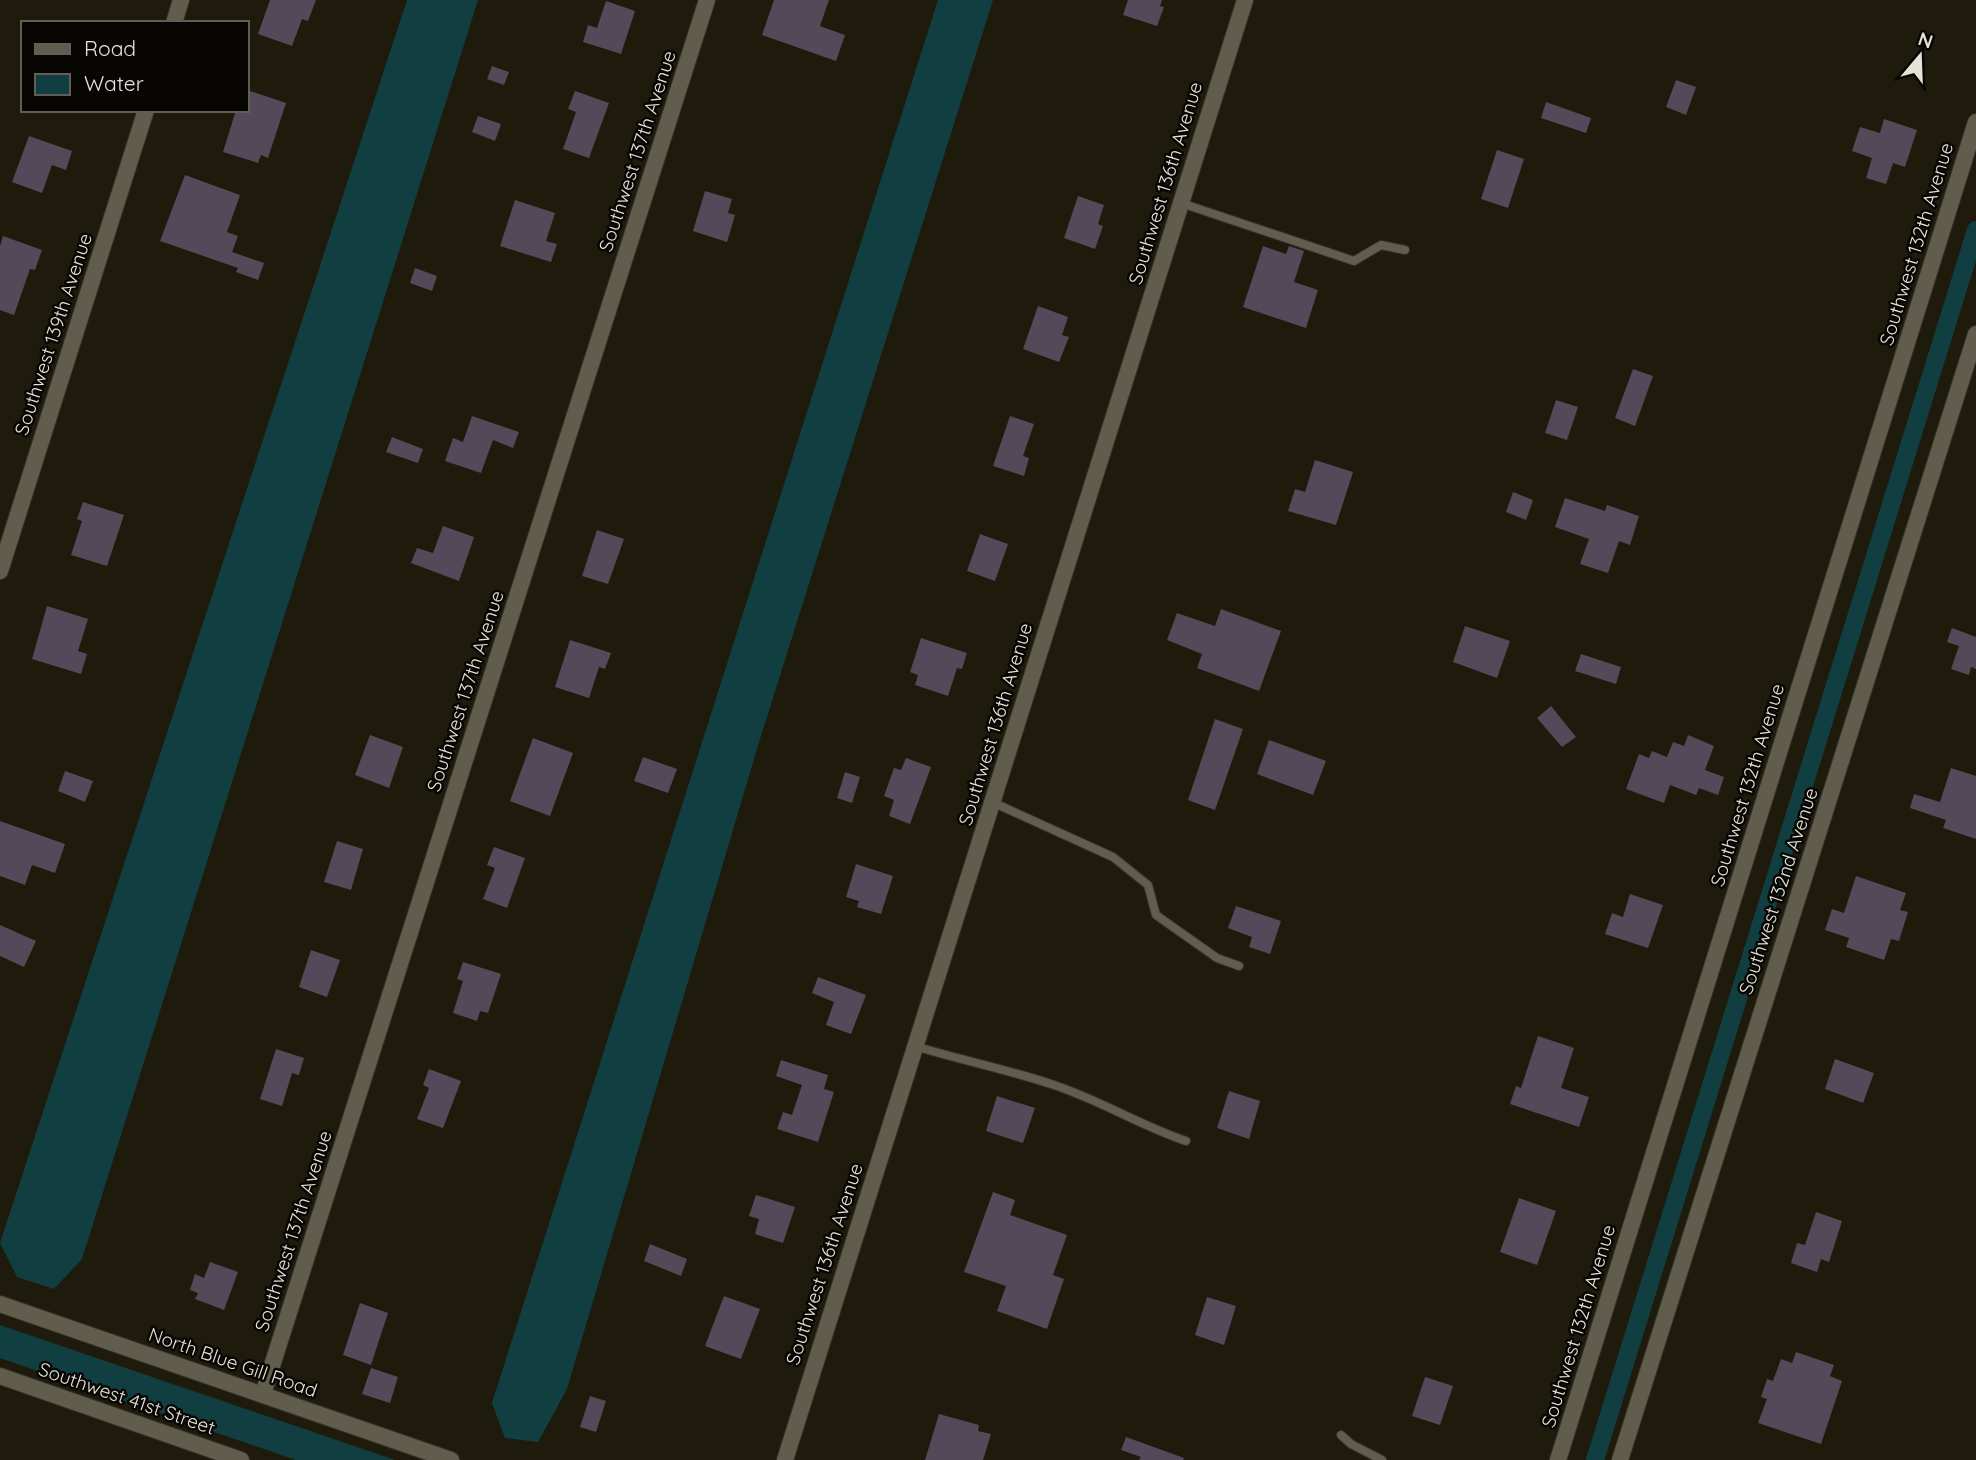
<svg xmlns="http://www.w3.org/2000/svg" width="1976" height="1460" font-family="Quicksand,sans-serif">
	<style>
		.water { fill: #113f41 }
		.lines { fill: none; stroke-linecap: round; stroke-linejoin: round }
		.canal { stroke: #113f41; stroke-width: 18 }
		.building { fill: #534958 }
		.lane-casing { stroke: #35322b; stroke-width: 10 }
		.street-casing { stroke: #35322b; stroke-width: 18 }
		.lane { stroke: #615d4c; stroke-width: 8 }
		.street { stroke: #615d4c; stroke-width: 16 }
		.labels { text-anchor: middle; stroke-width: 5; stroke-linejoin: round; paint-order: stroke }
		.street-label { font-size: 19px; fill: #e5e3d9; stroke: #070602 }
	</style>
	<rect width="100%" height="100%" fill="#1f1b0c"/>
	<g class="water">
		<polygon points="407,0 478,0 82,1259 54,1289 17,1277 0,1243"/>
		<polygon points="938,0 993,0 760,739 567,1389 538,1442 505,1438 492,1403"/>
		<polygon points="0,1325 395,1460 296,1460 0,1358"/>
	</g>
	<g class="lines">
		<polyline class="canal" points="1595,1460 1976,230"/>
	</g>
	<g class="building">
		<polygon points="270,0 316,0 308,21 302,19 292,46 258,34"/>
		<polygon points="774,0 829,0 820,26 845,35 836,61 762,35"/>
		<polygon points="1128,0 1162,0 1160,6 1164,7 1157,26 1123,15"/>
		<polygon points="606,1 635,11 621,54 583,42 588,25 597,28"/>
		<polygon points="492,66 509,72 504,85 487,79"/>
		<polygon points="1676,80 1696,87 1686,115 1666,107"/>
		<polygon points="247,90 286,103 268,158 261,155 258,163 223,152 236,110 247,110"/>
		<polygon points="575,91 609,103 589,158 563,149 576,112 568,109"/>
		<polygon points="1546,102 1591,118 1586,133 1541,118"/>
		<polygon points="478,116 501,124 495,141 472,132"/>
		<polygon points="1884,119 1917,130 1905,167 1893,163 1886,184 1866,178 1872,158 1852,151 1860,127 1880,133"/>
		<polygon points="29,136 72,151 66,170 52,165 42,193 12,182"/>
		<polygon points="1497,150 1524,159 1508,208 1481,199"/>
		<polygon points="185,175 240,195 227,232 238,236 232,252 264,263 258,280 236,272 238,268 160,241"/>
		<polygon points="705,191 732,199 728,213 735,215 727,242 693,231"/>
		<polygon points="1078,196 1104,205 1098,224 1103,226 1095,249 1064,238"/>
		<polygon points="515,200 555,213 546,241 557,244 551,262 500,246"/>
		<polygon points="3,236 42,250 35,270 30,269 14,315 0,310 0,246"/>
		<polygon points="1263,246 1286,254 1289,246 1304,251 1294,282 1318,290 1306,328 1243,307"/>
		<polygon points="415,268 437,276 432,291 410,283"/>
		<polygon points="1038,306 1068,317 1062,335 1069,337 1059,362 1023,349"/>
		<polygon points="1633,369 1653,376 1635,426 1615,418"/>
		<polygon points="1556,400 1578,407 1567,440 1545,433"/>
		<polygon points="472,416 519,432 513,448 493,440 481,473 445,461 453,438 463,442"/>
		<polygon points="1010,416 1034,424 1023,456 1029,458 1024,476 993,466"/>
		<polygon points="392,437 423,449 418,463 386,452"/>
		<polygon points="1315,460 1353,472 1336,525 1288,511 1295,489 1305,492"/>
		<polygon points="1513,492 1533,500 1526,520 1506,512"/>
		<polygon points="1565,498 1605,511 1607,505 1639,516 1630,545 1619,541 1608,573 1580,564 1589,539 1555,527"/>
		<polygon points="83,502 124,515 107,566 71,555 82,521 77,519"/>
		<polygon points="443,526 474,537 459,581 411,563 417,548 433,553"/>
		<polygon points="597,530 624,539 608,584 582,576"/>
		<polygon points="980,534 1008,544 995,581 967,571"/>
		<polygon points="47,606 88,619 78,651 87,654 81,674 32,659"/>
		<polygon points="1221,609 1281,631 1259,691 1197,668 1202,654 1167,640 1177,613 1215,626"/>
		<polygon points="1465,626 1510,641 1497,678 1453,662"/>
		<polygon points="1952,628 1976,637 1976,669 1971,667 1969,675 1951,669 1959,646 1947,642"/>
		<polygon points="921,638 967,653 962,669 957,668 948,696 915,685 918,675 910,672"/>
		<polygon points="570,640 611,653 605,669 599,667 589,698 555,687"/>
		<polygon points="1581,654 1621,667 1616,684 1575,671"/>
		<polygon points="1551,706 1576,737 1562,747 1537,718"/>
		<polygon points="1215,719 1243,729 1215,810 1188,800"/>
		<polygon points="370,735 403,747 389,788 355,775"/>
		<polygon points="1688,735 1714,746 1705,770 1724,777 1718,795 1699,788 1696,795 1670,785 1664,803 1626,789 1639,754 1649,758 1652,751 1667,757 1673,742 1684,746"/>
		<polygon points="533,738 573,753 550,816 510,801"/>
		<polygon points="1269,740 1326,761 1313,795 1257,774"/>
		<polygon points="643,757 677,769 668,793 634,781"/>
		<polygon points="906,758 931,767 910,824 889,816 894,800 884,796 894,768 901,770"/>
		<polygon points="1951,768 1976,776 1976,839 1943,828 1946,820 1910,808 1914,794 1940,802"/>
		<polygon points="65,771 93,781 85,802 58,791"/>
		<polygon points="845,772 860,777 852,803 837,798"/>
		<polygon points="0,821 65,844 55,873 32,865 25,885 0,876"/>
		<polygon points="337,841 363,849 351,890 324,882"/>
		<polygon points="494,847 525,858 507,908 483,899 495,868 487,865"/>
		<polygon points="856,864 893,876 881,914 857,907 859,901 846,897"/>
		<polygon points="1856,876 1906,893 1900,910 1908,912 1899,941 1891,939 1884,960 1846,947 1849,938 1825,930 1832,909 1844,913"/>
		<polygon points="1630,894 1663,905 1648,948 1605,934 1612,913 1623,917"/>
		<polygon points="1236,906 1281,921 1270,954 1249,947 1252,937 1228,928"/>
		<polygon points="0,925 36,941 24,967 0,956"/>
		<polygon points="311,950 340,960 327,997 299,987"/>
		<polygon points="463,962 501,974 488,1013 480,1011 477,1021 453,1013 463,981 457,979"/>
		<polygon points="818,977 866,995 851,1034 826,1025 834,1002 812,993"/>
		<polygon points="1538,1036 1574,1048 1561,1088 1589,1097 1579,1127 1510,1104 1516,1086 1521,1088"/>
		<polygon points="276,1049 304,1058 299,1075 292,1073 282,1106 260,1099"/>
		<polygon points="1835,1059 1874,1073 1863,1103 1825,1089"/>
		<polygon points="781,1060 828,1075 824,1089 834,1092 818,1142 777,1129 783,1112 792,1115 802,1085 776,1076"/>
		<polygon points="429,1069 461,1081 443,1128 417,1119 429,1088 423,1085"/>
		<polygon points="1229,1091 1260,1101 1249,1139 1217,1128"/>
		<polygon points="997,1096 1035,1108 1023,1143 986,1131"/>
		<polygon points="993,1192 1015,1200 1010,1215 1067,1235 1053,1275 1064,1279 1047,1329 997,1311 1006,1286 964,1272"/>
		<polygon points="756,1195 795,1207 783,1243 755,1234 759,1219 749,1216"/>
		<polygon points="1519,1198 1556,1211 1537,1265 1500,1252"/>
		<polygon points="1816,1212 1842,1221 1829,1262 1821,1259 1817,1272 1791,1263 1797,1243 1805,1245"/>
		<polygon points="650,1244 687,1259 681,1276 644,1261"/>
		<polygon points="210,1262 238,1272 224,1310 195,1299 198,1293 190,1290 195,1274 204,1278"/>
		<polygon points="724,1296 760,1309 741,1359 705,1346"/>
		<polygon points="1207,1297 1236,1306 1224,1345 1195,1335"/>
		<polygon points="360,1303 388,1313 371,1365 343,1355"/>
		<polygon points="1796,1352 1834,1365 1830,1376 1842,1381 1821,1444 1758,1423 1767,1399 1761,1397 1767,1379 1773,1381 1781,1359 1792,1363"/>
		<polygon points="371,1368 398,1377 390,1403 362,1394"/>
		<polygon points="1425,1377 1453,1386 1440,1425 1412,1416"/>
		<polygon points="590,1396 606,1401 596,1432 580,1427"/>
		<polygon points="939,1414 979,1425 978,1431 991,1434 983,1460 925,1460"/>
		<polygon points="1126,1437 1184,1458 1183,1460 1139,1460 1141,1457 1121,1450"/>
	</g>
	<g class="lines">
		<defs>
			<g id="lane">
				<polyline points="1181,203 1354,261 1381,245 1405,250"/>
				<polyline points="992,802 1113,857 1148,885 1156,915 1217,958 1239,966"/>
				<path d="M 915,1046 C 960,1060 1006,1069 1051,1084 C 1098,1099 1139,1125 1186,1141"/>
				<polyline points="1341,1435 1351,1444 1382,1460"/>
			</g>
			<g id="street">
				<polyline points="174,23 181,0"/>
				<polyline points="0,571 146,110"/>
				<polyline points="0,1304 451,1460"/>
				<polyline points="0,1376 241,1460"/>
				<polyline points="263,1394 707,0"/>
				<polyline points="785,1460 1245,0"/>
				<polyline points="1558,1460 1976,122"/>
				<polyline points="1620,1460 1976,334"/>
			</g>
		</defs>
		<use href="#lane" class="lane-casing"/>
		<use href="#street" class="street-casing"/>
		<use href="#lane" class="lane"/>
		<use href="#street" class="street"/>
	</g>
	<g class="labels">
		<g class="street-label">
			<text transform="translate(637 151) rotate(-72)" y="7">Southwest 137th Avenue</text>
			<text transform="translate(1165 183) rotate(-73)" y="7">Southwest 136th Avenue</text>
			<text transform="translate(1916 244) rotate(-73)" y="7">Southwest 132th Avenue</text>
			<text transform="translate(53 334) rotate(-72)" y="7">Southwest 139th Avenue</text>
			<text transform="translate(465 691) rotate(-72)" y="7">Southwest 137th Avenue</text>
			<text transform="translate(995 724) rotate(-73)" y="7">Southwest 136th Avenue</text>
			<text transform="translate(1747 785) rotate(-73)" y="7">Southwest 132th Avenue</text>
			<text transform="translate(1778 891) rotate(-72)" y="7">Southwest 132nd Avenue</text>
			<text transform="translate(293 1231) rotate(-72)" y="7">Southwest 137th Avenue</text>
			<text transform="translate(824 1264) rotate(-72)" y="7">Southwest 136th Avenue</text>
			<text transform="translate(1578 1326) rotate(-73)" y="7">Southwest 132th Avenue</text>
			<text transform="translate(233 1362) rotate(19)" y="7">North Blue Gill Road</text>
			<text transform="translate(127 1398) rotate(19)" y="7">Southwest 41st Street</text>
		</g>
	</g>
	<rect x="21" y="21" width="228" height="91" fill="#070602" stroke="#605e58" stroke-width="2"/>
	<rect x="35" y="44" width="35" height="10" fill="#615d4c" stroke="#605e58" stroke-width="2"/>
	<text x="84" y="56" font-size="21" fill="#e5e3d9">Road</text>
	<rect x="35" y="74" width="35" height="21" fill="#113f41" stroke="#605e58" stroke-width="2"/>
	<text x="84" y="91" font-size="21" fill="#e5e3d9">Water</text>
	<g transform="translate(1920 56) rotate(19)" stroke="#070602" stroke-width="5" paint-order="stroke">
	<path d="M0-5L12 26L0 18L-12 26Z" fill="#e5e3d9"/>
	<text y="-10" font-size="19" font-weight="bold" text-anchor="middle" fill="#e5e3d9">N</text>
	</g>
</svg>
